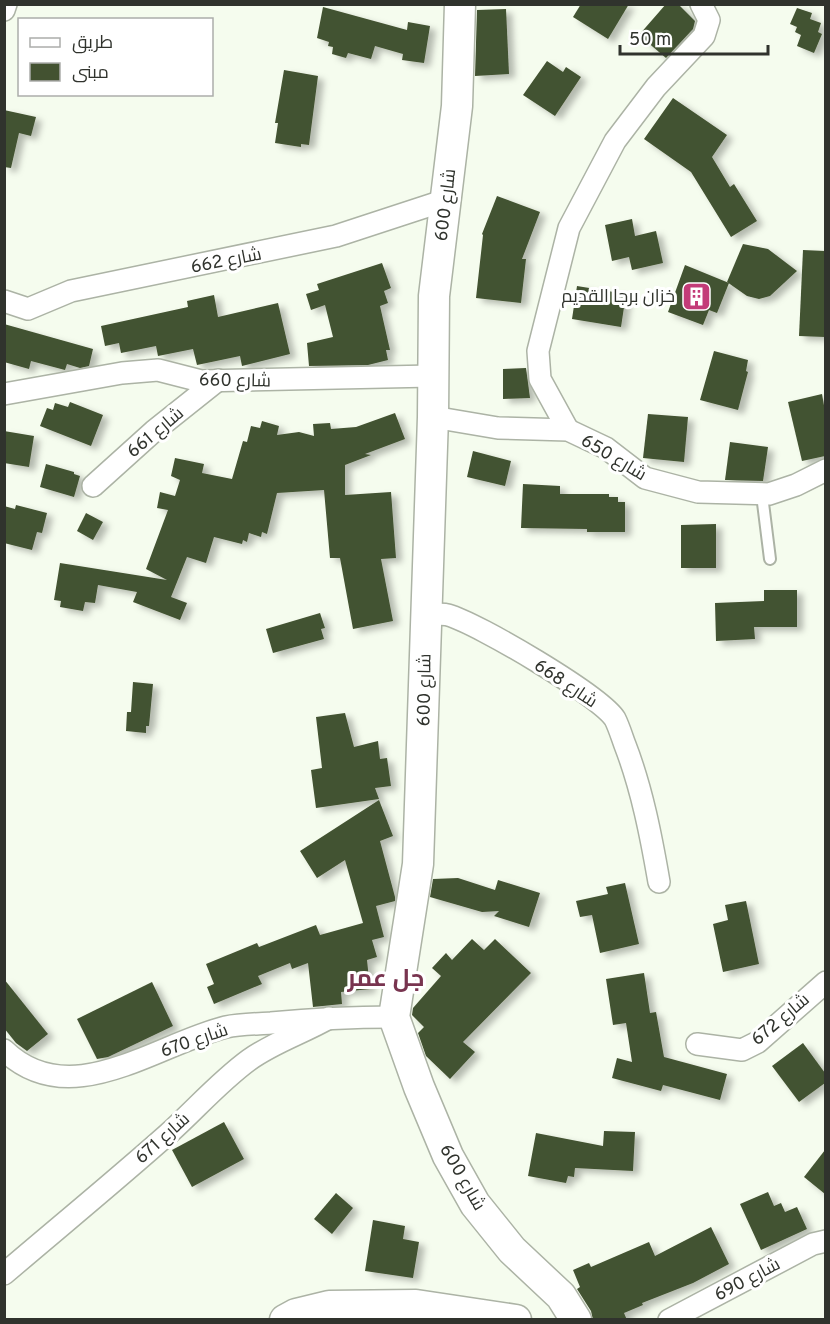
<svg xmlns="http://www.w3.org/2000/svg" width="830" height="1324" font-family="Overpass,Cairo,sans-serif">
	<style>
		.building { fill: #435231; filter: url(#shadow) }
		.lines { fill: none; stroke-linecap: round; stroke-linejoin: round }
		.service-casing { stroke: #acb3a5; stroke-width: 14 }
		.minor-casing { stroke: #acb3a5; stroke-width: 24 }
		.secondary-casing { stroke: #acb3a5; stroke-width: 33 }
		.service { stroke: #fff; stroke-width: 10 }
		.minor { stroke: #fff; stroke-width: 21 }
		.secondary { stroke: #fff; stroke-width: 30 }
		.labels { text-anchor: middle; stroke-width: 6; stroke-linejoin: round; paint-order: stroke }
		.street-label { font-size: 18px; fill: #30332d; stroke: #fff }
		.poi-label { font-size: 18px; fill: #30332d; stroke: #fff; text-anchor: end }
		.district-label { font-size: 24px; font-weight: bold; fill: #78344f; stroke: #fff }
	</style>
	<defs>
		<filter id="shadow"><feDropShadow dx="6" dy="4" stdDeviation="3" flood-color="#0004"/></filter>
	</defs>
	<rect width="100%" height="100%" fill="#f5fcee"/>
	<g class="building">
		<polygon points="581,4 629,4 608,39 573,17"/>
		<polygon points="666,4 678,4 695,21 693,29 666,58 639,35"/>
		<polygon points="323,7 407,30 408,22 430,26 424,63 402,60 403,54 375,46 371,59 348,53 346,58 332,54 333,47 328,46 329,42 317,38"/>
		<polygon points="797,8 812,13 810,19 821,23 818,32 822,34 814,53 797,46 801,35 795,32 797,27 790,24"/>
		<polygon points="506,9 509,74 475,76 477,10"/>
		<polygon points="547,61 563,72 566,67 581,77 555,116 523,95"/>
		<polygon points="284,70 318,76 309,145 301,144 301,147 275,143 278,123 275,123"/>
		<polygon points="673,98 727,135 712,157 730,187 734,184 757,221 731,237 691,172 644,139"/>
		<polygon points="4,110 36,117 31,136 19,133 11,168 4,167"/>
		<polygon points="497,196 540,212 522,259 526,259 521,303 476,298 483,235 482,234"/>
		<polygon points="632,219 635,236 656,231 663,263 632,270 629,257 612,261 605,225"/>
		<polygon points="743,244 768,249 797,271 770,296 759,299 747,296 727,282"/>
		<polygon points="803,250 825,251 825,337 799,336"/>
		<polygon points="382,263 391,288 384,291 388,303 380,306 390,350 386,350 388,360 368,365 309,366 307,343 333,337 325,305 311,310 306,294 319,290 317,284"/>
		<polygon points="685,265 729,283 717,313 709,310 703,325 668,312"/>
		<polygon points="577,286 626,294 621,327 572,319"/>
		<polygon points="214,295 218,317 278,303 290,354 242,366 240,356 197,365 193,349 158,356 156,346 121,353 119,343 105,346 101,326 188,307 187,301"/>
		<polygon points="4,324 93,349 89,366 80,368 67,364 65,370 31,361 29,369 4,362"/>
		<polygon points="714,351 748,360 746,371 748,372 738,410 700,400"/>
		<polygon points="526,368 530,398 503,399 503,369"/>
		<polygon points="822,394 825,411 825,456 802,461 788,402"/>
		<polygon points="70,402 103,415 91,446 40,426 47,408 53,410 55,403 68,407"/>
		<polygon points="395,413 405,439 365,454 371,455 345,465 345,495 391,492 396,558 381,559 393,621 353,629 340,558 330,558 324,490 277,493 267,534 262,532 261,537 249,533 247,542 243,540 242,544 214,537 206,563 187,557 171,597 187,603 180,620 133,602 137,592 98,585 95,603 85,602 83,611 60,607 61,601 54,600 60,563 167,580 146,569 168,510 157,508 160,492 175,496 180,480 171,476 175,458 204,464 202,473 232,479 243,441 247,442 251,426 260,428 262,421 279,426 277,435 299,432 314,436 313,424 330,423 331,429 356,427"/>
		<polygon points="648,414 688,417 684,462 643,458"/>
		<polygon points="4,431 34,436 29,467 4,463"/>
		<polygon points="730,442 768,447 763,481 725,480"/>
		<polygon points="473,451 511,461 505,486 467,477"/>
		<polygon points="46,464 74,472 74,474 80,476 74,497 40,487"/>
		<polygon points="523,484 560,486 560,494 609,494 609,497 618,497 618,502 625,502 625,532 587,532 587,529 521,528"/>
		<polygon points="16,505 47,513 42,533 37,532 32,550 4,543 4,506 15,509"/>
		<polygon points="86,513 103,522 93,540 77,531"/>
		<polygon points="716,524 716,568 681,568 681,525"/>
		<polygon points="764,590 797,590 797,627 754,627 755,639 716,641 715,603 764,601"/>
		<polygon points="320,613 325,628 321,629 324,639 273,653 266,629"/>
		<polygon points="133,682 153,684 149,726 146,726 146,733 126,731 127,712 131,712"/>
		<polygon points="345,713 354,747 378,741 380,759 387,758 391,786 375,788 379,799 316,808 311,770 322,768 316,717"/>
		<polygon points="379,800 393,836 380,841 395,897 395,901 376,906 384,937 372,940 377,957 367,960 370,989 341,992 342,1004 313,1007 308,963 292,969 290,963 258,976 262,984 214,1004 207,987 214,984 206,964 257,943 259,947 316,925 320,935 363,923 345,860 317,878 300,851"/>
		<polygon points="458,878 495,890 498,880 540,893 529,927 494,916 499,911 482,912 430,897 433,879"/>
		<polygon points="625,883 639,944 600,953 592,915 580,917 576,901 608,894 606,887"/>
		<polygon points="746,901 759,964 723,972 713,924 728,920 725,905"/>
		<polygon points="472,939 484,950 495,939 531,973 463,1042 475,1052 450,1079 426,1056 418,1033 424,1027 412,1015 413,1008 441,976 432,968 446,953 452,960"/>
		<polygon points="644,973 650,1013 656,1012 664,1057 727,1074 720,1100 663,1085 661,1091 612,1078 617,1058 632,1062 626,1023 613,1025 606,979"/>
		<polygon points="4,979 48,1034 27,1051 16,1043 4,1028"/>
		<polygon points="152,982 173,1026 108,1057 97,1059 77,1019"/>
		<polygon points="803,1043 825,1073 825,1083 799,1102 772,1066"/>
		<polygon points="224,1122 244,1159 192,1187 172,1150"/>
		<polygon points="604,1131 635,1132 633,1171 575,1168 574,1177 568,1176 566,1183 528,1176 536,1133 603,1146"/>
		<polygon points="825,1150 825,1194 804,1177"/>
		<polygon points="768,1192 774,1206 781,1203 785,1212 797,1207 807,1229 761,1250 740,1204"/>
		<polygon points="336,1193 353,1208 332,1234 314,1219"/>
		<polygon points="373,1220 405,1226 403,1239 419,1242 413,1278 365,1271"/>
		<polygon points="711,1227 729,1264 693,1283 642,1303 643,1305 624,1313 627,1320 593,1320 591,1311 577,1289 580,1287 573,1270 589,1263 591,1267 649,1242 655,1256"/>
	</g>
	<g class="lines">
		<defs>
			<polyline id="service" points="762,495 770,559"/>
			<g id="minor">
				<polyline points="4,10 6,4"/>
				<polyline points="4,301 28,309 71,291 336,236 446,200"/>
				<polyline points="4,394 122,373 158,370 201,381 432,376"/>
				<polyline points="433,417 498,428 568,430 606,448 645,478 698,492 769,494 796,485 826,470"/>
				<polyline points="568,430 540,379 538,351 569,228 615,141 656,87 704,36 709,20 701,4"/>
				<polyline points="93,486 154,431 218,380"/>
				<path d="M 425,615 C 432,615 441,613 448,615 C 477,623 601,696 615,719 C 619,727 622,737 625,745 C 642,789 651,836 659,882"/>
				<polyline points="697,1044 742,1050 758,1042 826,982"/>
				<path d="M 4,1050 C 70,1114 156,1044 226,1027 C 240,1024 257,1024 271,1023 C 312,1019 353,1017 394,1017"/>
				<path d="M 4,1274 C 59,1227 114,1182 168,1134 C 195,1110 219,1082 249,1060 C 274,1042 303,1033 329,1018"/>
				<polyline points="669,1320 813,1244 826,1241"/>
			</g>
			<g id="secondary">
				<polyline points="460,4 457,106 434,296 433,417 418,864 394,1017 419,1087 448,1156 475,1204 512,1250 561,1296 576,1320"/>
				<polyline points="285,1320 296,1314 329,1306 416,1305 516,1320"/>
			</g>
		</defs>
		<use href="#service" class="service-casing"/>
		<use href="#minor" class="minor-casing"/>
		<use href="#secondary" class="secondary-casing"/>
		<use href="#service" class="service"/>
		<use href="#minor" class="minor"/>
		<use href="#secondary" class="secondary"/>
	</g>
	<defs>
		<symbol id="building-square" viewBox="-11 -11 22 22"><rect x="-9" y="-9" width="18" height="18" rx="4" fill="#c33b78" stroke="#fff"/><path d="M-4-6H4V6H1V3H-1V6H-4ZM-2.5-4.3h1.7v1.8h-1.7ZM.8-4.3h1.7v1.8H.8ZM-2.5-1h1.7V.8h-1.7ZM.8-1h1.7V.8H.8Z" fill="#fff"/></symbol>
	</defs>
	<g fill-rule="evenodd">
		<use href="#building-square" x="680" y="280" width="33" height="33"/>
	</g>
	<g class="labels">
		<g class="street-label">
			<text transform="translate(445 205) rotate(-83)" y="6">شارع 600</text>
			<text transform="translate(226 260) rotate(-11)" y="6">شارع 662</text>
			<text transform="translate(235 380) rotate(1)" y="6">شارع 660</text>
			<text transform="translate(155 432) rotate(-40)" y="6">شارع 661</text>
			<text transform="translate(614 457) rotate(31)" y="6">شارع 650</text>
			<text transform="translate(566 683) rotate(34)" y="6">شارع 668</text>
			<text transform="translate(424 690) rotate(-89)" y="6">شارع 600</text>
			<text transform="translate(780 1019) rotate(-40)" y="6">شارع 672</text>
			<text transform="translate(194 1040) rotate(-19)" y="6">شارع 670</text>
			<text transform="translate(162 1138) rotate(-42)" y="6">شارع 671</text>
			<text transform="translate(463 1177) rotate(60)" y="6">شارع 600</text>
			<text transform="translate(747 1279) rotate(-28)" y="6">شارع 690</text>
		</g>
		<g class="poi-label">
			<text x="675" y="302">خزان برجا القديم</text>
		</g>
		<g class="district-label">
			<text x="386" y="986">جل عمر</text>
		</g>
	</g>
	<rect width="830" height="1324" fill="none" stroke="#30332d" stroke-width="12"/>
	<rect x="18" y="18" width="195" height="78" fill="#ffffff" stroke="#acadab" stroke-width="1.5"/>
	<rect x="30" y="38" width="30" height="9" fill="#ffffff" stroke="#acadab" stroke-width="1.5"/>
	<text x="72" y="48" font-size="18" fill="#30332d">طريق</text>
	<rect x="30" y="63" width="30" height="18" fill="#435231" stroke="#acadab" stroke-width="1.5"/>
	<text x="72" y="78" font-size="18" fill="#30332d">مبنى</text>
	<path d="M620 45v9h148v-9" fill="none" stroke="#30332d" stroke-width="3"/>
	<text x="629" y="45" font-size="18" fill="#30332d" stroke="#ffffff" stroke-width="4.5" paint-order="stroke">50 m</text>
</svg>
